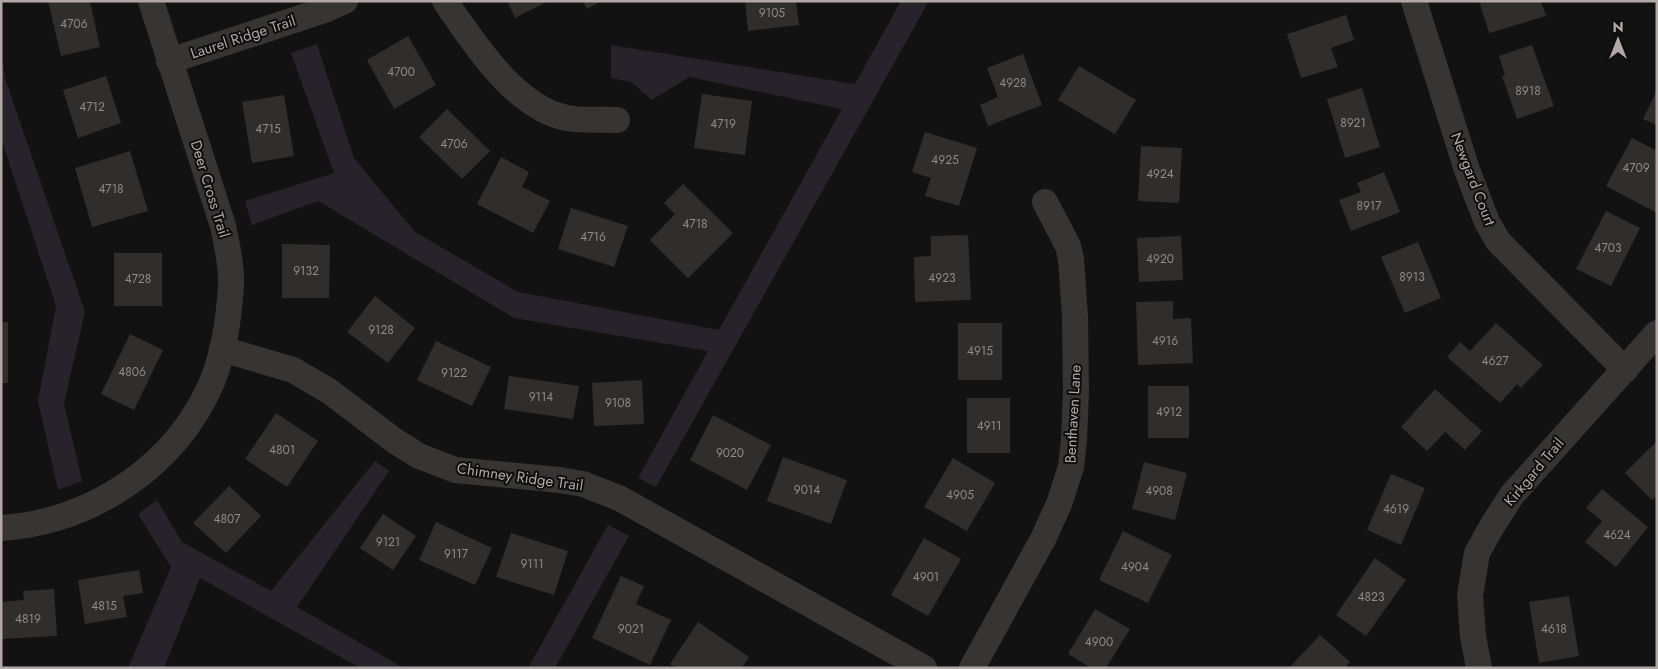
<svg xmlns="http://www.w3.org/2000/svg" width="1658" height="669" font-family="Jost,sans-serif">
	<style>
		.green { fill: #28232a }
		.building { fill: #2f2e2d }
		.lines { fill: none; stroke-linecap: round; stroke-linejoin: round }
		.minor { stroke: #373533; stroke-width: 26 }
		.labels { text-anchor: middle; stroke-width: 4; stroke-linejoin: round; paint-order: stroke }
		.number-label { font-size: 12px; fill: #918a87 }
		.street-label { font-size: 15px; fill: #b2a8a5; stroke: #0e0d0d }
	</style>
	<rect width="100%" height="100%" fill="#131212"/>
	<g class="green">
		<polygon points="901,1 929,1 656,487 638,478 708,351 514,318 318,201 252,225 245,201 334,173 291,53 317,44 354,158 415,232 518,292 719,330 842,109 689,77 652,100 631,82 611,78 611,45 855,84"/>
		<polygon points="1,45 5,78 85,312 64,403 82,481 58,490 38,401 56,306 1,138"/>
		<polygon points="375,461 389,471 297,607 404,668 360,668 200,578 164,668 128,668 171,567 138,514 157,500 182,542 271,591"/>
		<polygon points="608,525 629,536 555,668 528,668"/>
	</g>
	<g class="building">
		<polygon points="48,1 90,1 100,47 61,56"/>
		<polygon points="507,1 548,1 515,18"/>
		<polygon points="583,1 602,1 587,9"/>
		<polygon points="745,1 796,1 799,25 748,31"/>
		<polygon points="1479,1 1541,1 1546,16 1489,33"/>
		<polygon points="1346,15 1354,40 1331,48 1338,67 1301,78 1287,34"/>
		<polygon points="408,36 436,85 394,109 367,60"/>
		<polygon points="1532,45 1554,106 1517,119 1502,76 1505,75 1499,56"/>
		<polygon points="1023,54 1042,105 988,126 980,105 998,97 987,68"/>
		<polygon points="1079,66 1136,100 1115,134 1058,100"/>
		<polygon points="106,76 121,123 78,138 63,90"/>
		<polygon points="1362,88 1380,147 1345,158 1327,99"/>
		<polygon points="1657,90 1657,125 1643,119"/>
		<polygon points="702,94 752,101 745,155 694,148"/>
		<polygon points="284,95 294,156 252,163 242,102"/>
		<polygon points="447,109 490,151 462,179 419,137"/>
		<polygon points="925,132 977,148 959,206 925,196 931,178 912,172"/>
		<polygon points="1632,138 1657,151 1657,210 1655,212 1606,186"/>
		<polygon points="1141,146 1182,148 1179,203 1138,201"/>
		<polygon points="130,151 148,211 92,227 75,168"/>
		<polygon points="501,157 529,172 522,187 550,201 533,233 477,204"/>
		<polygon points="1384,172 1400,212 1351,231 1339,200 1361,192 1357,183"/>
		<polygon points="683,184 733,233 688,278 650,240 675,214 664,203"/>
		<polygon points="571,208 628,226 614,267 558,249"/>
		<polygon points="1606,211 1640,228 1611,286 1576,269"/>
		<polygon points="968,235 971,300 915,302 914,257 931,256 931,236"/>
		<polygon points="1181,236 1183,280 1139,282 1137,238"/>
		<polygon points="1418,242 1441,298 1405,313 1381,257"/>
		<polygon points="282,244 330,245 329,298 282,298"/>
		<rect x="114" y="253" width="48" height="53"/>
		<polygon points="375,296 415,328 388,363 347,332"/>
		<polygon points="1173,301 1173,319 1191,318 1193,363 1138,365 1136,302"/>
		<rect x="1" y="322" width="7" height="61"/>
		<rect x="958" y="323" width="44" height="57"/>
		<polygon points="1496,323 1543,365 1521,388 1517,384 1500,403 1447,357 1460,342 1470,351"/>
		<polygon points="130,334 163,350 134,410 101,394"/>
		<polygon points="436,341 491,367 472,406 417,380"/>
		<polygon points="509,376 579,386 573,419 504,409"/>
		<polygon points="642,380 644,424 594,426 592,383"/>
		<rect x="1148" y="386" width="41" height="52"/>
		<polygon points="1435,389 1482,431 1465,450 1445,432 1427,451 1401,427"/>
		<rect x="967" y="398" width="43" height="55"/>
		<polygon points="276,413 318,441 287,487 245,459"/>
		<polygon points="713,415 771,445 747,490 690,460"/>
		<polygon points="1657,441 1657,496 1652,500 1625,473"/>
		<polygon points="783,457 847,480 831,524 767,501"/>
		<polygon points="953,458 995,483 967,531 924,507"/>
		<polygon points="1144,462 1187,473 1175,520 1132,509"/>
		<polygon points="1391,474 1425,488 1401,545 1367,530"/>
		<polygon points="229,486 261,516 226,553 193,523"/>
		<polygon points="1602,489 1648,527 1616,567 1585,542 1602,521 1586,508"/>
		<polygon points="383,514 416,536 393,570 360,548"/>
		<polygon points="436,522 492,548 475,585 419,560"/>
		<polygon points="1123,531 1172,555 1148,603 1099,580"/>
		<polygon points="511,533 568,551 554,595 496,577"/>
		<polygon points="924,538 961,559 928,616 891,595"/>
		<polygon points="1375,558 1406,580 1366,636 1336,615"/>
		<polygon points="139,570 143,593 123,596 127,617 85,624 78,580"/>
		<polygon points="621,576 644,586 636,604 671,620 650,665 592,638"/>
		<polygon points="54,589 57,636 1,639 1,602 24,600 23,591"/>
		<polygon points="1569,596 1579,656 1539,663 1529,602"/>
		<polygon points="1095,609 1130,629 1106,668 1091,668 1068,654"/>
		<polygon points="698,622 749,657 742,668 676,668 670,664"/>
		<polygon points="1320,635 1350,662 1345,668 1289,668"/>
	</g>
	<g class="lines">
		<g class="minor">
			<path d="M 445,1 C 473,42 515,108 567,118 C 582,121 601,119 617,120"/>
			<polyline points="1414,1 1467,170 1487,222 1498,241 1625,370"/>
			<polyline points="169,61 325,10 345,1"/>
			<polyline points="222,349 293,370 329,391 395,441 419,456 455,470 560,480 583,484 619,498 924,668"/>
			<path d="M 1,528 C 92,522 176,466 212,382 C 224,353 229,317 231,286 C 232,266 227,245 223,226 L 151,1"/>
			<polyline points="972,668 1043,539 1059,504 1071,467 1074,440 1076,391 1075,316 1071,259 1068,246 1045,202"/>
			<polyline points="1479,668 1473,636 1470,595 1477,553 1492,526 1512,495 1657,333"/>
		</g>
	</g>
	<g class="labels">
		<g class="number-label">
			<text x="772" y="17">9105</text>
			<text x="74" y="28">4706</text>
			<text x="401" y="76">4700</text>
			<text x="1013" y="87">4928</text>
			<text x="1528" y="95">8918</text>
			<text x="92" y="111">4712</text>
			<text x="1353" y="127">8921</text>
			<text x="723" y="128">4719</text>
			<text x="268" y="133">4715</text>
			<text x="454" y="148">4706</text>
			<text x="945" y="164">4925</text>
			<text x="1636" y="172">4709</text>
			<text x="1160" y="178">4924</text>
			<text x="111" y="193">4718</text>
			<text x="1369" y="210">8917</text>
			<text x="695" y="228">4718</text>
			<text x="593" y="241">4716</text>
			<text x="1608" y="252">4703</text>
			<text x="1160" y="263">4920</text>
			<text x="306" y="275">9132</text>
			<text x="1412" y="281">8913</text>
			<text x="942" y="282">4923</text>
			<text x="138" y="283">4728</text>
			<text x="381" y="334">9128</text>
			<text x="1165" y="345">4916</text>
			<text x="980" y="355">4915</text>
			<text x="1495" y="365">4627</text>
			<text x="132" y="376">4806</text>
			<text x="454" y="377">9122</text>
			<text x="541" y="401">9114</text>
			<text x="618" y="407">9108</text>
			<text x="1169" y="416">4912</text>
			<text x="989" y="430">4911</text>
			<text x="282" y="454">4801</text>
			<text x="730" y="457">9020</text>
			<text x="807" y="494">9014</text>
			<text x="1159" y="495">4908</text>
			<text x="960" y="499">4905</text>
			<text x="1396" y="513">4619</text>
			<text x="227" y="523">4807</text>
			<text x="1617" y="539">4624</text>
			<text x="388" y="546">9121</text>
			<text x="456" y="558">9117</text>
			<text x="532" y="568">9111</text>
			<text x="1135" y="571">4904</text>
			<text x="926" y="581">4901</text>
			<text x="1371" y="601">4823</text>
			<text x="104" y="610">4815</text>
			<text x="28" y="623">4819</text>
			<text x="631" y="633">9021</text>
			<text x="1554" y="633">4618</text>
			<text x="1099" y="646">4900</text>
		</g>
		<g class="street-label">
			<text transform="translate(243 37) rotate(-18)" y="5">Laurel Ridge Trail</text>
			<text transform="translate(1473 179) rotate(69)" y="5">Newgard Court</text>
			<text transform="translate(210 189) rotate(73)" y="5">Deer Cross Trail</text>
			<text transform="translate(1073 414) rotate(-87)" y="5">Benthaven Lane</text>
			<text transform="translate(1534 472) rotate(-50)" y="5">Kirkgard Trail</text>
			<text transform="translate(520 477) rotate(8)" y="5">Chimney Ridge Trail</text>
		</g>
	</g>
	<rect width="1658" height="669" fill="none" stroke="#b2a8a5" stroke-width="5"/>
	<g transform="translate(1618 40)" stroke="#0e0d0d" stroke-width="4" paint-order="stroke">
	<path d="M0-4L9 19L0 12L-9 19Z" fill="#b2a8a5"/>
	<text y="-8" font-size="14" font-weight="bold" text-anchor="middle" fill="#b2a8a5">N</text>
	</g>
</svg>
